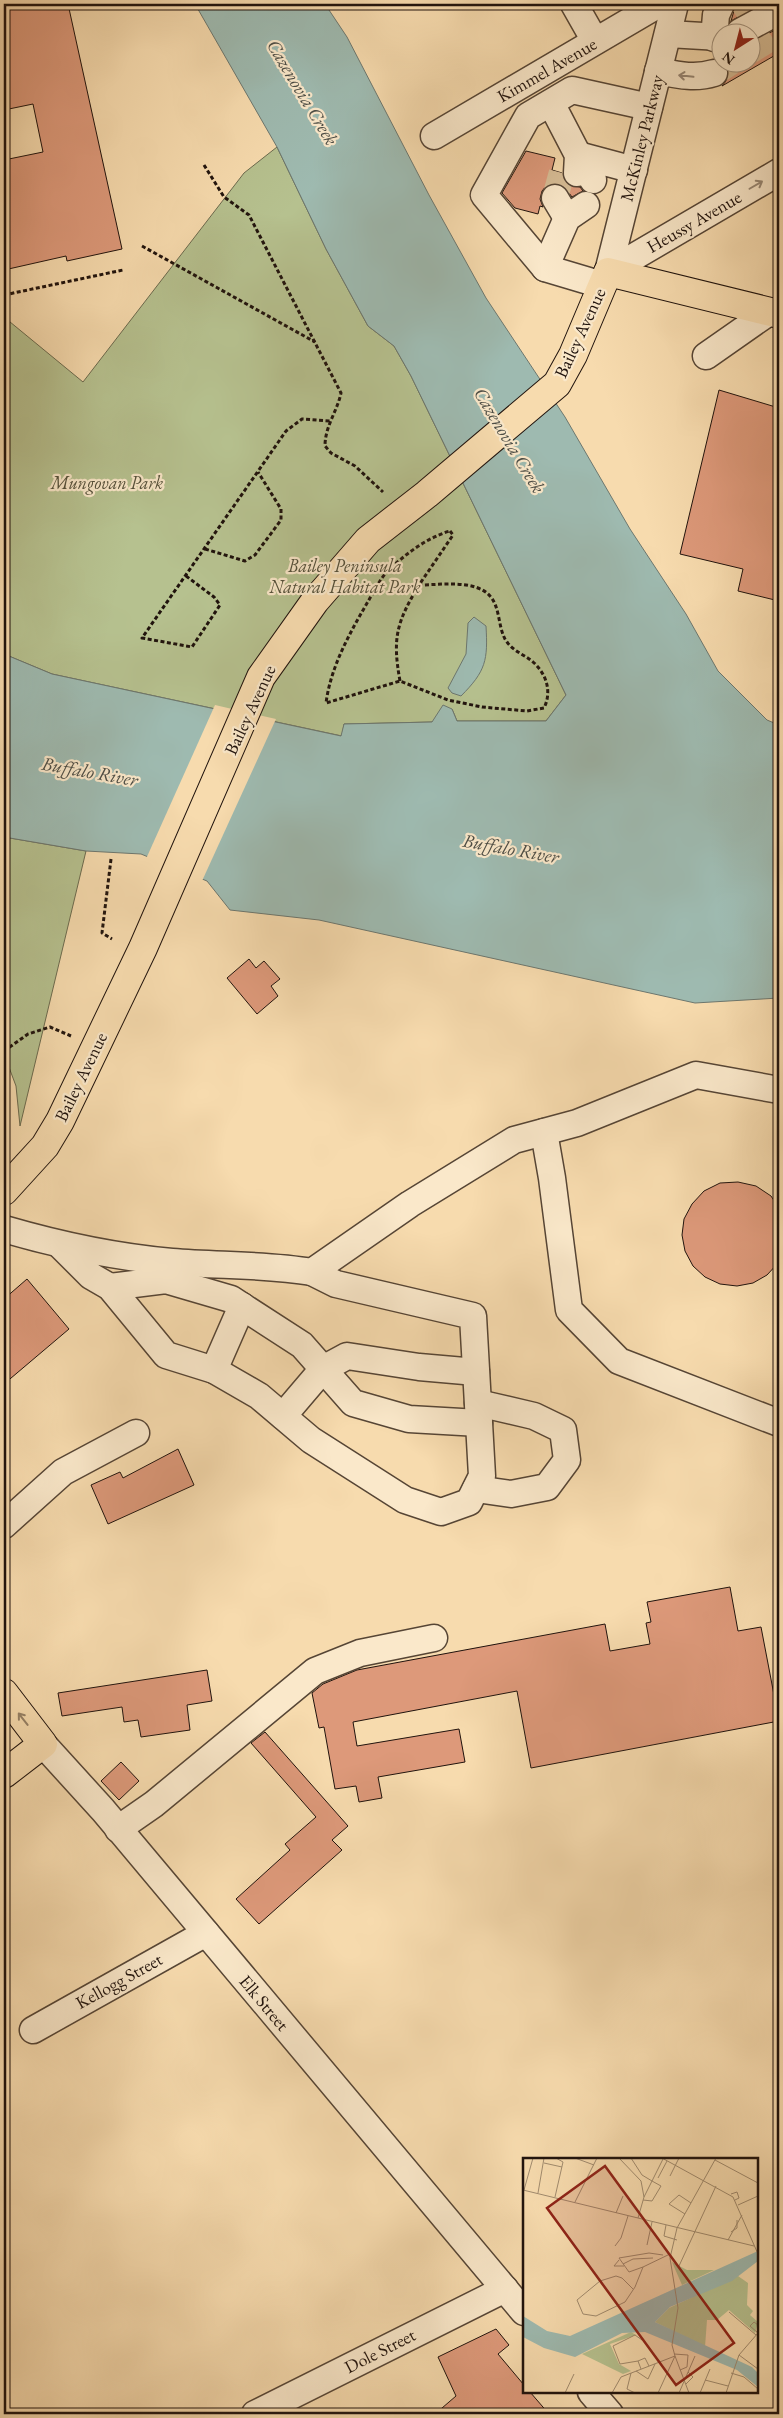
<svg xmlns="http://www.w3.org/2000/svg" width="783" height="2418" font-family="'EB Garamond',serif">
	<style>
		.green { fill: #b6c18f; stroke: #6b6a4e }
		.water { fill: #9ebab0; stroke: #6c776f }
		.pier { fill: #f7dbae }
		.building { fill: #dd997a; stroke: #20130d }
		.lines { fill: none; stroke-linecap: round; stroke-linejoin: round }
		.minor-tunnel { stroke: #d7bd96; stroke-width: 26; stroke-dasharray: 26 13; stroke-linecap: butt }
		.minor-casing { stroke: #564535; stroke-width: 29 }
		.major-casing { stroke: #20130d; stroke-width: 30 }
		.path { stroke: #20130d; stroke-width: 3; stroke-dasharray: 4 2.5; stroke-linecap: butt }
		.minor { stroke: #fae8ca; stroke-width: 26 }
		.major { stroke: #f7dbae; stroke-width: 28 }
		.oneway { stroke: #988875 }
		.oneway2 { stroke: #968166 }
		.labels { text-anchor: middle; stroke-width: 4.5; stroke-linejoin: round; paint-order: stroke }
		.street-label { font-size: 18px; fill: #20130d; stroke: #fae8ca }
		.park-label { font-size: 18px; font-style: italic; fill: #54503a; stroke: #fae8ca }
		.water-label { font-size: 19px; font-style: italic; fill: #4c4d46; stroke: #fae8ca }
		.inset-road { fill: none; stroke: #a18b6e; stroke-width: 1 }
		.view { fill: #8f2418; fill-opacity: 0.15; stroke: #8f2418; stroke-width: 2.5 }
		.inset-edge { fill: none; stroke: #20130d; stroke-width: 2.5 }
	</style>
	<rect width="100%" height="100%" fill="#f7dbae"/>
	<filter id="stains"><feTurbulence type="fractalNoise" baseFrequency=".004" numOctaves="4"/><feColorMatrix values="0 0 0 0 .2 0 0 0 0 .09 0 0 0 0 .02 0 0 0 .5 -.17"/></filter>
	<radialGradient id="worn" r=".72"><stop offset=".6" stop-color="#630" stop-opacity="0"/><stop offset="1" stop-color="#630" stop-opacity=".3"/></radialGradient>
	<g class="green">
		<polygon points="277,147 326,249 368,326 394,346 411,376 566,695 546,721 457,721 452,709 432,722 344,724 342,736 52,674 4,654 4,317 83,382 244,173"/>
		<polygon points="4,837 86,851 20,1126 16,1086 4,1054"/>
	</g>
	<g class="water">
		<polygon points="195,4 325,4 347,37 429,195 486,298 565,417 630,529 686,614 718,671 767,720 779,725 779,998 695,1003 319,920 230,910 207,881 141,854 86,851 4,837 4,654 52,674 341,736 344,724 432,722 443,705 452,709 457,721 546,721 566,695 411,376 394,346 368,326 326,249 277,147"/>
		<path d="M 474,617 L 486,626 C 488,660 486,671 461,696 L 452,693 L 448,688 L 466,654 L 468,623 Z"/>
	</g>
	<polygon class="pier" points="215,705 276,719 202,881 146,859"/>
	<g class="building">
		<polygon points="4,4 68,4 122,249 67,261 66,256 4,270 4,160 43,152 33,104 4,110"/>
		<polygon points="736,4 761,4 731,21"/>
		<polygon points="779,28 779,53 722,86 729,77 728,69 725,62 750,62 750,43"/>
		<polygon points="526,151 555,158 552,170 562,173 564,180 568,185 580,187 583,191 572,197 563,185 554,183 547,185 542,191 540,199 543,207 540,206 538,214 515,208 502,193"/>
		<polygon points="719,390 779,408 779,601 738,591 743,569 680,554"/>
		<polygon points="249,959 256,968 264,961 280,979 271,986 278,996 257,1014 227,978"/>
		<polygon points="738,1182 756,1186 771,1196 779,1208 779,1262 767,1275 753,1283 737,1286 720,1284 705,1277 693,1266 685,1251 682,1235 684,1219 692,1204 704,1191 720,1183"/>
		<polygon points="27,1279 69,1329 4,1384 4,1299"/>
		<polygon points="178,1449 194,1485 108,1524 91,1485 120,1472 123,1478"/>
		<polygon points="730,1587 738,1631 761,1627 779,1721 531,1768 517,1691 353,1722 357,1746 459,1729 465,1762 378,1777 382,1798 359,1802 356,1786 335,1789 324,1727 319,1728 312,1693 323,1684 357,1670 605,1624 610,1651 650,1644 646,1623 651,1622 647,1602"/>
		<polygon points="207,1670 212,1701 187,1705 190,1730 141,1737 138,1720 124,1722 122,1707 62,1716 58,1693"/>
		<polygon points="265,1732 348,1826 332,1840 342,1850 259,1924 236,1899 290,1850 285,1844 316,1817 251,1743"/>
		<polygon points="121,1762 139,1781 119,1800 101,1781"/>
		<polygon points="496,2329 509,2345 498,2354 524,2385 524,2392 530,2392 549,2414 435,2414 456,2396 438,2357"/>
	</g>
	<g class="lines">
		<g class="minor-tunnel">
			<polyline points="744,4 753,18"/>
			<polyline points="750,51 779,33"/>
			<polyline points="714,73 731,62"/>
			<polyline points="555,198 562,172"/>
		</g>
		<defs>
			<g id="minor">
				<polyline points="574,4 595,41"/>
				<polyline points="740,32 779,11"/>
				<polyline points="668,34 720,37"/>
				<polyline points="714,38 716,15 721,4"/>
				<path d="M 658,71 C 678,75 695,79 714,73"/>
				<polyline points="551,103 578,155 577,173"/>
				<polyline points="434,136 659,4"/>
				<polyline points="593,180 578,155 634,170"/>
				<polyline points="555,198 567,218"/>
				<polyline points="545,268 567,218 586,205"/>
				<polyline points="608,272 675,4"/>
				<polyline points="608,272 779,172"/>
				<polyline points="602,285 545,268 484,195 528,116 572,90 649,107"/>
				<polyline points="706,356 769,312"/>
				<polyline points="544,1132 552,1178 569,1310 619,1361 779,1423"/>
				<path d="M 4,1229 C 59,1245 115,1257 172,1262 C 218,1266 265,1264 312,1272 L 410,1204 L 514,1140 L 577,1123 L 696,1075 L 779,1090"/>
				<polyline points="61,1246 91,1276 110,1287 166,1355 214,1370 259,1396 311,1440 405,1500 441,1512 469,1502 482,1476 473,1316 336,1284 312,1272"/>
				<polyline points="110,1287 166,1280 231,1299 302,1345 353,1403 409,1419 479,1423"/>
				<polyline points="214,1370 242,1306"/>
				<polyline points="283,1416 323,1369 347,1356 419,1367 476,1372"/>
				<polyline points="476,1489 511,1494 547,1487 567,1460 563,1430 534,1416 478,1403"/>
				<polyline points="4,1525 63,1472 136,1433"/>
				<polyline points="43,1744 103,1810 524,2312"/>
				<polyline points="118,1829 154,1804 315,1671 360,1653 434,1638"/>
				<polyline points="33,2030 206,1933"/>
				<polyline points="591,2392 610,2414"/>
				<polyline points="255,2414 505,2289"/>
			</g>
			<g id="major">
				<polyline points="4,1191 45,1146 60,1121 143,948 261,677 315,601 368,540 427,494 557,384 573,355 608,272 779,314"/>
				<polyline points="4,1693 43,1744 4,1774"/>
			</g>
		</defs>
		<use href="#minor" class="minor-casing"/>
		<use href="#major" class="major-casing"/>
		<g class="path">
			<path d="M 204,165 L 224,197 L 249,215 L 341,393 C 337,412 325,426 325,446 L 331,453 L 355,466 L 383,492"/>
			<polyline points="142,246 315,342"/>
			<polyline points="4,295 123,270"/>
			<path d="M 450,531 L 453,535 L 419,585 C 440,585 475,579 490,596 C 500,607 498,626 505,639 C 513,653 528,655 537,666 C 548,678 551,694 544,708 L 527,711 L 482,707 L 448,700 L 400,681 L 326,703 C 331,665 351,631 370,598 C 375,590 380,579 387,572 C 404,555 426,538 450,531 Z"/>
			<polyline points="205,549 245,561 255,555 281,520 281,509 258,472"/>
			<polyline points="380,565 385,574"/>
			<polyline points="186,576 214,597 220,605 192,647 142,638 286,431 302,419 330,421"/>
			<path d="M 400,681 C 392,637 397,622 419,585"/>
			<polyline points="111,859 102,933 112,939"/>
			<polyline points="4,1051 28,1034 50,1027 71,1036"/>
		</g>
		<use href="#minor" class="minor"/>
		<use href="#major" class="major"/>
	</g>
	<defs><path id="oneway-shaft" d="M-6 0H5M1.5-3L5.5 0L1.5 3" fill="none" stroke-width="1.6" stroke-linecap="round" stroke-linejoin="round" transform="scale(1.25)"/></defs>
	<g class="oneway">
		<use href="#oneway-shaft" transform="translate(686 76) rotate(-174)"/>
		<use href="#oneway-shaft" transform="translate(756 185) rotate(-30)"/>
	</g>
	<use class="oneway2" href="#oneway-shaft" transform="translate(23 1719) rotate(-128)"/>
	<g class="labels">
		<g class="street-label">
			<text transform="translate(547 70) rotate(-30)" y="6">Kimmel Avenue</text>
			<text transform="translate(642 138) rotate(-76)" y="6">McKinley Parkway</text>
			<text transform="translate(694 222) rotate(-30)" y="6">Heussy Avenue</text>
			<text transform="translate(580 333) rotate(-65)" y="6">Bailey Avenue</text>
			<text transform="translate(250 710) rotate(-65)" y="6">Bailey Avenue</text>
			<text transform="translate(81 1077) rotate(-64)" y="6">Bailey Avenue</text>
			<text transform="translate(119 1981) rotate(-29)" y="6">Kellogg Street</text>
			<text transform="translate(264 2003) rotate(50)" y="6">Elk Street</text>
			<text transform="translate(380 2351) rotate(-27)" y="6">Dole Street</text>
		</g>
		<g class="park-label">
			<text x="107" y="489">Mungovan Park</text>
			<text x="345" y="572">Bailey Peninsula<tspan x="345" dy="21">Natural Habitat Park</tspan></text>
		</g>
		<g class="water-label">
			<text transform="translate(303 92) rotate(59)" y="7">Cazenovia Creek</text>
			<text transform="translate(510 440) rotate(59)" y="7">Cazenovia Creek</text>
			<text transform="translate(90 771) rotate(10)" y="7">Buffalo River</text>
			<text transform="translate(511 848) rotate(10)" y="7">Buffalo River</text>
		</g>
	</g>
	<g transform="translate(523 2158)">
		<rect width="235" height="235" fill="#f7dbae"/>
		<path d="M 149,104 L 164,112 L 191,112 L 159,127 ZM 215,118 L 225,125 L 224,147 L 230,153 L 227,157 L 235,164 L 232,175 L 206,152 L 194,162 L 184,162 L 182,189 L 132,164 L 146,150 ZM 108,174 L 113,177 L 87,186 L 96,206 L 108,213 L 100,216 L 59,196 Z" fill="#b6c18f"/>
		<path d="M 235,93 L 235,103 L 209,123 L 147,149 L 132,164 L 229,209 L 235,215 L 235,229 L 214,212 L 122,174 L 99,175 L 52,199 L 21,190 L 0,179 L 0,158 L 24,173 L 47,178 Z" fill="#9ebab0"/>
		<path class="inset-road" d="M 52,0 L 71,7M 96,0 L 118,23 L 121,39M 108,0 L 119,17 L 129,23M 139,0 L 210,39 L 235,96M 140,1 L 121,39 L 115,60 L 231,88M 192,2 L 235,25M 21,5 L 39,9M 147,18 L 156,0M 135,20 L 144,3M 0,32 L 115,60M 1,32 L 10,0M 15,35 L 21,0M 208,36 L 214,34 L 216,40 L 212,42M 32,39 L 40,4 L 33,0M 120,42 L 129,43 L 138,28 L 129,23M 52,44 L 74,0M 215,47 L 235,38M 93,55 L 100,38M 162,56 L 146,46 L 156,37 L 168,45M 143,67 L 141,78 L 154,82M 208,74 L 214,70 L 214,62M 205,82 L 219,57M 124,87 L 129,64M 92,88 L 98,80 L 105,58M 96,102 L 91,108 L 101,108M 100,106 L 110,101 L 130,100M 156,108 L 193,28M 120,109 L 106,114 L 96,100 L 126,95 L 140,97M 110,131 L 99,120 L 93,118 L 77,123 L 54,142 L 60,156 L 73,158 L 102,144 L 112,129 L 120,109 L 147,96M 206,154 L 233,177M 235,175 L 227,168 L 231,164 L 235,167M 151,196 L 165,197 L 164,209 L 157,212M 216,197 L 235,211M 152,198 L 166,235M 115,203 L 97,206 L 90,188 L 112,177 L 119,182M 118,211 L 115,203 L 122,200 L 126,208M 113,213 L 125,221 L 132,206M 108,215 L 104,231 L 112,235M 208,215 L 221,219 L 235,231M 182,222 L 205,228M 163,226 L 170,219 L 165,214M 42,235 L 51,216M 89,235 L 98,219 L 152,198 L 149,187 L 155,150 L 147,100 L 154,70 L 193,0M 135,235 L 152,198M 156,235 L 172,198M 177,235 L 187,211M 203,235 L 216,197 L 235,175"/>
		<path class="view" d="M 82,8 L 211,185 L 153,227 L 24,50 Z"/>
		<rect width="235" height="235" class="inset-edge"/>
	</g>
	<rect width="783" height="2418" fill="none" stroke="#f7dbae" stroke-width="20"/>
	<rect x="5" y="5" width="773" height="2408" fill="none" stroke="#20130d" stroke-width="2.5"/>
	<rect x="10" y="10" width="763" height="2398" fill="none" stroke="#20130d"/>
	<g transform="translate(736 48) rotate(216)"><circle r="24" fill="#fae8ca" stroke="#a3937e"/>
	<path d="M0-4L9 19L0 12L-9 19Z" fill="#8f2418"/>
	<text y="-8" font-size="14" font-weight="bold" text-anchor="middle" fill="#20130d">N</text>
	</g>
	<rect width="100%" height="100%" filter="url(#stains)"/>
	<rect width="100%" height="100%" fill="url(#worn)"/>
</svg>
